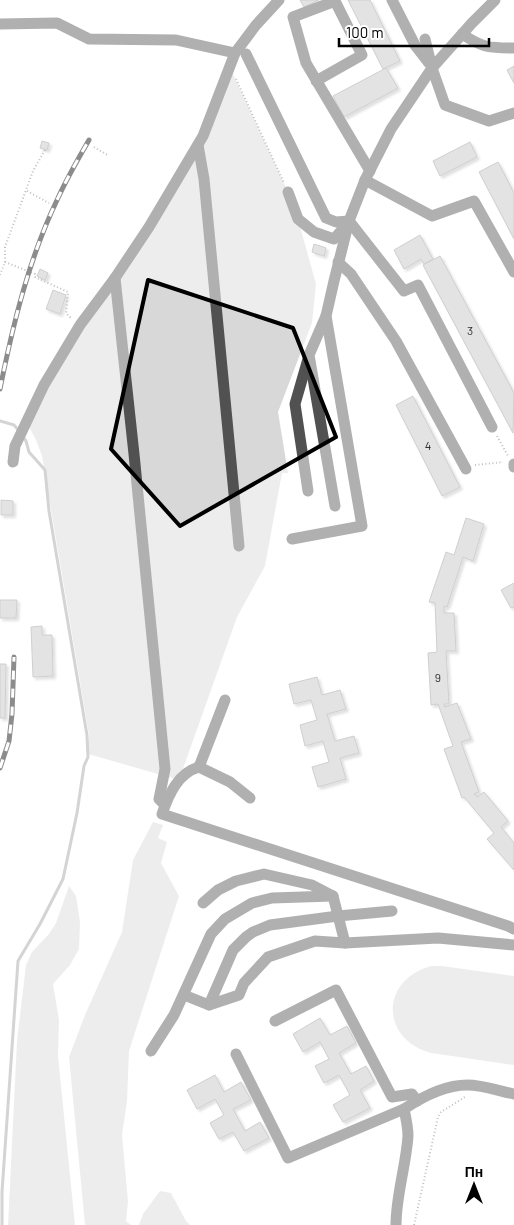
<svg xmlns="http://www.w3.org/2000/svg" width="514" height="1225" font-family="Barlow,sans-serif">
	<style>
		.green { fill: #d8d8d8 }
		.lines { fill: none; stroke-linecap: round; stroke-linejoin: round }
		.stream { stroke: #9f9f9f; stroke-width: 3 }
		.building { fill: #c0c0c0; stroke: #959595; filter: url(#shadow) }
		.path { stroke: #737373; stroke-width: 2; stroke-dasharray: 1 2.5; stroke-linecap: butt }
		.minor { stroke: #515151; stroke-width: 11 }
		.rail-casing { stroke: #000; stroke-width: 5 }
		.rail { stroke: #fff; stroke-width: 3; stroke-dasharray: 9; stroke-linecap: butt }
		.marked { fill: none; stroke: #000; stroke-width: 4; stroke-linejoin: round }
		.labels { text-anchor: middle; stroke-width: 4; stroke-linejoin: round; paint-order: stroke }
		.number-label { font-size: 12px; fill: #303030 }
	</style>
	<defs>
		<filter id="shadow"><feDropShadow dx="2.5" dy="2.5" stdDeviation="1" flood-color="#0004"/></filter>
	</defs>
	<rect width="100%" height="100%" fill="#fff"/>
	<g class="green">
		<polygon points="235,53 233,74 288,192 298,219 316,284 312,323 278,412 288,473 282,473 265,566 237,617 179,780 88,754 89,735 42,456 36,440 29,427 44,385 203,136"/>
		<polygon points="153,822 163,825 158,838 167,842 161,863 179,896 129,1051 127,1101 122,1135 128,1202 126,1221 131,1225 85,1225 69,1057 85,1015 122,932 133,860"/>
		<polygon points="69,886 76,896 80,922 79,949 70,965 53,984 59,1020 58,1056 75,1225 8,1225 17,1041 26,965 32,952 49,934 56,923"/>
		<path d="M 431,966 L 442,966 L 514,976 L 514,1065 L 431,1053 C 380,1039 380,980 431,966 Z"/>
		<polygon points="160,1191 171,1193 186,1221 190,1225 139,1225 143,1214"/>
	</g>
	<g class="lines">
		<g class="stream">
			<polyline points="0,421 14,425 19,431"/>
			<polyline points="2,1225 2,1192 18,961 40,924 63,879 77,813 84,766 88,757 87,735 49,511 45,470 29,452 26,441 22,436"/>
		</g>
	</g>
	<g class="building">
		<polygon points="300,0 319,0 304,7"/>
		<polygon points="348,0 370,0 400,61 383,69"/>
		<polygon points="514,66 514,83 507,70"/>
		<polygon points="386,68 398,88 344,117 333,96"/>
		<polygon points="42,141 49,143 47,150 40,148"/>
		<polygon points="470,142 477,157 440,176 433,161"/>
		<polygon points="498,162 514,193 514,239 479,172"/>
		<polygon points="420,235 433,259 424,264 421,259 404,269 394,250"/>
		<polygon points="314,244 326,248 324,256 312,252"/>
		<polygon points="440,256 514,393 513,433 423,265"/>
		<polygon points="40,269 48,273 45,280 37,276"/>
		<polygon points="53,290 66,295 60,314 46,309"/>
		<polygon points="413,396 460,487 442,496 396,405"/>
		<polygon points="1,500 13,501 13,515 1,515"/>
		<polygon points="466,518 484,524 473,561 463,557 447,607 444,606 444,613 454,613 456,651 446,651 449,704 444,704 445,707 457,703 471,739 461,742 479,792 474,794 477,797 484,792 508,821 501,827 514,843 514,870 487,839 494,833 464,797 462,798 444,749 453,746 438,704 431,705 428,653 437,652 435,603 429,602 446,552 454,555"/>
		<polygon points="514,583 514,607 511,608 501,590"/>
		<polygon points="0,600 17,600 16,618 0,618"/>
		<polygon points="42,626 42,635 52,635 53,676 33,677 31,627"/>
		<polygon points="0,664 6,664 5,718 0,718"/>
		<polygon points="317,677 322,695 340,690 346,709 327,714 335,741 354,736 359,753 340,758 346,779 318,787 312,767 329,762 323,741 305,746 300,725 317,720 311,700 294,704 289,684"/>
		<polygon points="320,1018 330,1035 347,1026 356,1043 339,1053 351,1074 366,1066 374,1081 360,1090 370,1108 343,1122 333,1105 350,1095 339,1075 324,1083 315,1066 329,1059 320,1042 303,1052 293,1034"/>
		<polygon points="215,1075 224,1092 241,1082 251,1100 233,1109 245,1131 260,1122 269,1138 244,1151 233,1132 219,1139 210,1123 224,1115 215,1099 197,1109 187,1090"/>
	</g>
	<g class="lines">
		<g class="path">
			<polyline points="236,79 284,183"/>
			<polyline points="94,147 109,156"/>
			<polyline points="27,191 49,203"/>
			<polyline points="5,262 35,274 35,277 68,292 66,313 71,318"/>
			<polyline points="0,275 5,262 5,247 33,171 45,150"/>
			<polyline points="497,436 508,456"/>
			<polyline points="475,465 503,462"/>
			<polyline points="414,1225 438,1117 441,1112 465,1097"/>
		</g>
		<g class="minor">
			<polyline points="392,0 415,45 429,63"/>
			<polyline points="0,24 57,23 89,39 176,40 235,53"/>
			<path d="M 462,34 C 483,48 489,48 514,48"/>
			<polyline points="425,39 432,68 445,105 489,121 514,113"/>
			<polyline points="246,54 326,218 336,222 349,221"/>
			<polyline points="316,81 362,55 335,1 293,17 306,63 370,171"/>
			<polyline points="198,145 204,179 239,546"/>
			<polyline points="365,180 432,216 474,201 514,272"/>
			<polyline points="288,192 298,219 314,232 334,239 347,224"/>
			<polyline points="349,221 404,291 418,285 492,427"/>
			<polyline points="338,262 351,274 396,341 466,469"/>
			<polyline points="115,278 134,454 165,769 159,799 165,805"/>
			<polyline points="326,316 309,355 335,506"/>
			<polyline points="13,462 15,446 44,385 80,325 115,278 149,227 203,136 235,53 256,25 279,0"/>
			<polyline points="514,464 514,467"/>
			<polyline points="308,491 295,404 308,359"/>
			<polyline points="292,539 362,526 326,316 334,281 349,221 365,180 391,129 432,68 472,23 495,0"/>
			<polyline points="199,767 225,700"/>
			<path d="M 250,798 L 230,782 L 199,767 C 178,773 169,794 162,814 L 508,926 L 514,929"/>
			<polyline points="203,903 218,890 236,881 264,874 312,885 333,896 345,943"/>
			<polyline points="184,995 209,1005 239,995 244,983 268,957 315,941 345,943 438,938 514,945"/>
			<polyline points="209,1005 233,950 246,937 253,932 270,925 338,916 392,911"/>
			<polyline points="275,1021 336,990 392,1097 412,1094 417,1101"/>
			<polyline points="151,1051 174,1015 211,934 225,919 252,903 272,898 333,896"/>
			<path d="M 236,1054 L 288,1158 L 404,1109 C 422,1097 445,1085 467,1085 C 483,1085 499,1091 514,1094"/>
			<path d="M 396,1225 C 396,1195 406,1166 408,1136 C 408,1128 406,1118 404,1109"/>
		</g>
		<defs>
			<g id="rail">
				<path d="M 0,389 C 13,324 29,258 58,198 C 67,178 78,159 89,140"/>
				<polyline points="0,768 9,741 12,714 14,657"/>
			</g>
		</defs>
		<use href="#rail" class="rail-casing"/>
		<use href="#rail" class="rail"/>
	</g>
	<path d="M0 0H514V1225H0ZM 148,280 L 293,328 L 336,437 L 180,526 L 111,449 Z" fill="#fff" fill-opacity=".55" fill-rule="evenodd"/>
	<path class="marked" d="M 148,280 L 293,328 L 336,437 L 180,526 L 111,449 Z"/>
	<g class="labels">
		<g class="number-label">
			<text x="470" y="335">3</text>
			<text x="428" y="450">4</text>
			<text x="438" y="682">9</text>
		</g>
	</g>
	<g transform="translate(474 1185)" stroke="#ffffff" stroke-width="4" paint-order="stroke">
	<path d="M0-4L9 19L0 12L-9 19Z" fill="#000000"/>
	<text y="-8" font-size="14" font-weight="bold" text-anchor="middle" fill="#000000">Пн</text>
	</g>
	<path d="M339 38v8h150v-8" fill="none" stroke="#000000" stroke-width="2.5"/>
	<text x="346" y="38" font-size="15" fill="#000000" stroke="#ffffff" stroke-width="4" paint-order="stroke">100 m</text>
</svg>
